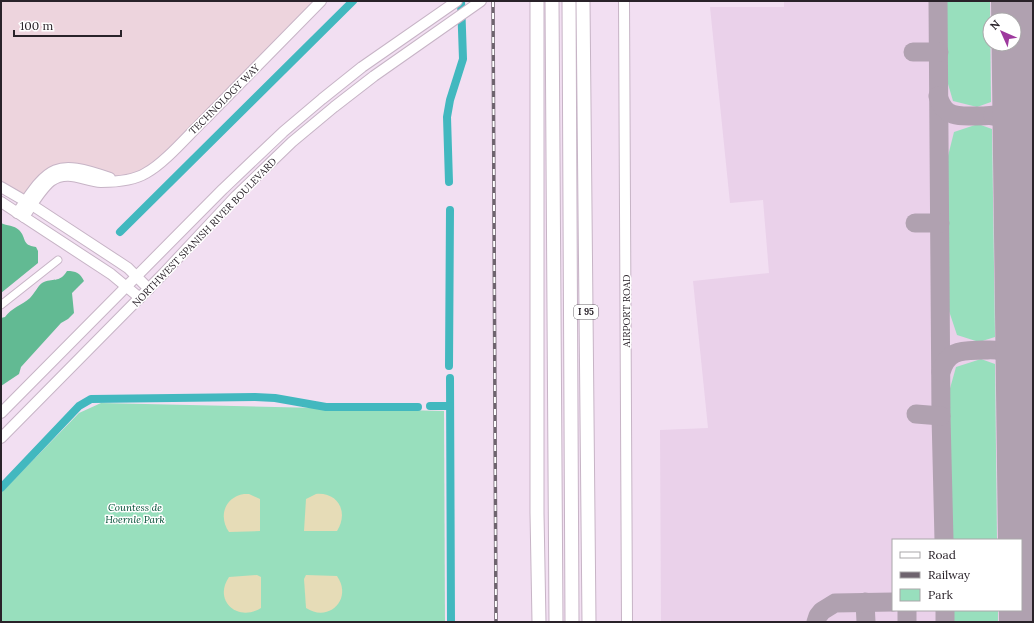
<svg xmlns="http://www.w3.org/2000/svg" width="1034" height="623" font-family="Lora,serif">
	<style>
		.commercial { fill: #edd4dd }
		.built { fill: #ead1ea; fill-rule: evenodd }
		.green { fill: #98dfbd }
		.forest { fill: #62ba93 }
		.sand { fill: #e6dcb7 }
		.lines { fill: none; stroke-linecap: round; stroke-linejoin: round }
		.canal { stroke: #42b8bf; stroke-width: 8 }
		.taxiway { stroke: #b0a1b0; stroke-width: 19 }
		.runway { stroke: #b0a1b0; stroke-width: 48 }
		.street-casing { stroke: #c7b4c6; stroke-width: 9 }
		.secondary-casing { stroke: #c7b4c6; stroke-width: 12 }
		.highway-casing { stroke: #c7b4c6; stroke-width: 15 }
		.street { stroke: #fff; stroke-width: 7 }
		.secondary { stroke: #fff; stroke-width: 10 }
		.highway { stroke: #fff; stroke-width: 13 }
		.rail-casing { stroke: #6e636e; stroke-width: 3.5 }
		.rail { stroke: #fff; stroke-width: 2; stroke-dasharray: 6; stroke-linecap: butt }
		.labels { text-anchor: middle; stroke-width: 3; stroke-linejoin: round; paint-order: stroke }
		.shield { fill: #fff; stroke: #696469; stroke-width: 1 }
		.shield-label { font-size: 9px; font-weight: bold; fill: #292229 }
		.street-label { font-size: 10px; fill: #292229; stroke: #fff }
		.park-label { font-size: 10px; font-style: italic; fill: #034f36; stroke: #fff }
	</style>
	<rect width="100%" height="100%" fill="#f2dff2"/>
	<polygon class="commercial" points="1,1 321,1 161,162 125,180 76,168 25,201 1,187"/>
	<path class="built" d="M 784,1 L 1033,1 L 1033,622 L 661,622 L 660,430 L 708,428 L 693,281 L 769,273 L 763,200 L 730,203 L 710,7 L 784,7 ZM 990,20 L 1014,20 L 1014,44 L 990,44 ZM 893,540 L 1021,540 L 1021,610 L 893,610 Z"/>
	<g class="green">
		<polygon points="944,1 990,1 991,102 977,107 953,101 946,77"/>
		<polygon points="978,124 992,129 995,337 979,342 957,335 949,311 946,254 946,199 948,156 954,132"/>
		<polygon points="981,359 995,364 997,540 949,540 949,392 956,367"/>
		<polygon points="101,403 444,411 445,622 1,622 1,493 79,413"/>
		<polygon points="950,610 998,610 998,622 951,622"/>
	</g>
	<g class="forest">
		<path d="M 1,223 C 7,226 14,225 19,230 C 27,238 21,245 36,247 L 38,251 L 38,263 L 1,293 Z"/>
		<path d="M 67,271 C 76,271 80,273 84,281 L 72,293 L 74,313 L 68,319 L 61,323 L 21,367 L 19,374 L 1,386 L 1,318 L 5,317 C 11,308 22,305 30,298 C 35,293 37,287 42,283 C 53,277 59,284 67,271 Z"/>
	</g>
	<g class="sand">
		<path d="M 244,494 L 249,494 L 260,499 L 260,531 L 229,532 C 218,516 225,497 244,494 Z"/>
		<path d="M 316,494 C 338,492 349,512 337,531 L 304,531 L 306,499 Z"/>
		<path d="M 257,575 L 261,577 L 261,608 C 237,623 213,600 229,577 Z"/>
		<path d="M 306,575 L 337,576 C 353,599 329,623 306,608 L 304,579 Z"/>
	</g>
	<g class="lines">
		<g class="canal">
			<polyline points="449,182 447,117 450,100 463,59 461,1"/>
			<polyline points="120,232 353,1"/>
			<polyline points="449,366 450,210"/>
			<polyline points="450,378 451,622"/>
			<polyline points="430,406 450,406"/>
			<polyline points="1,488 79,406 91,399 255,397 275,398 326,407 418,407"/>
		</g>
		<g class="taxiway">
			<polyline points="938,1 941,416 944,540"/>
			<polyline points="913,52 939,52"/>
			<path d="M 938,96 C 940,102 942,108 948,112 C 956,117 966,116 976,116 C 993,116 1011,116 1016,95"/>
			<path d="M 993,116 C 1005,117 1012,122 1017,134"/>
			<polyline points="915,223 940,223"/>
			<path d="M 998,350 C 1008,348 1016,342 1019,331"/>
			<path d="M 941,372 C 948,349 962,351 983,350 C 990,350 998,349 1004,352 C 1012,355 1017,363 1020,370"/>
			<polyline points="916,414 941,416"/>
			<polyline points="865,602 866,622"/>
			<polyline points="907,610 907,622"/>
			<polyline points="945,610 945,622"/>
			<polyline points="816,622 818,616 822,611 835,603 893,602"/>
		</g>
		<polyline class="runway" points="1015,1 1023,622"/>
		<defs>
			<polyline id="street" points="1,305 58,260"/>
			<g id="secondary">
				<polyline points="624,1 627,622"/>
				<polyline points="1,187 32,205 119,262 128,268 149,289"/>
				<polyline points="1,202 111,274 140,298"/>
				<path d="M 17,213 C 49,167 53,158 110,178"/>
				<path d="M 24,217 C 32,205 40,190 51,181 C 68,169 84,181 101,182 C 116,182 133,181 146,173 C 165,163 189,134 206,118 C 244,79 283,40 321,1"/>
				<polyline points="1,413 223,189 283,132 322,99 362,67 457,1"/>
				<polyline points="1,438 164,273 236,196 292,142 334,107 374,76 481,1"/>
			</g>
			<g id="highway">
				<polyline points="537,1 537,513 539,622"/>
				<polyline points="552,1 556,622"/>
				<polyline points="569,1 572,622"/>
				<polyline points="583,1 589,622"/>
			</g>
		</defs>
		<use href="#street" class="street-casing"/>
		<use href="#secondary" class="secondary-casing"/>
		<use href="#highway" class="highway-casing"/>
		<use href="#street" class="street"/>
		<use href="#secondary" class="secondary"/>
		<use href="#highway" class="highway"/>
		<defs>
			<polyline id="rail" points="493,1 496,622"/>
		</defs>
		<use href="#rail" class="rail-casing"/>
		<use href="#rail" class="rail"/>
	</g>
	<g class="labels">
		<rect class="shield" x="574" y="305" width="24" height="14" rx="3"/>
		<g class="shield-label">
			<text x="586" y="315">I 95</text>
		</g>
		<g class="street-label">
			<text transform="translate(224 99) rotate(-45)" y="4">TECHNOLOGY WAY</text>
			<text transform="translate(204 232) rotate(-46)" y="4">NORTHWEST SPANISH RIVER BOULEVARD</text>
			<text transform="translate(626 311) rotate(-90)" y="4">AIRPORT ROAD</text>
		</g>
		<g class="park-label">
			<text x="135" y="511">Countess de<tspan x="135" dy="12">Hoernle Park</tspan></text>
		</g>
	</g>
	<rect width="1034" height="623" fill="none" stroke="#292229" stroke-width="4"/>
	<rect x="892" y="539" width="130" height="72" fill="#ffffff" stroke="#a9a7a9"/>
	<rect x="900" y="552" width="20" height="6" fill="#ffffff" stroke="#a9a7a9"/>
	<text x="928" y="559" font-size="12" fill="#292229">Road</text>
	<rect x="900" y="572" width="20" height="6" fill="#6e636e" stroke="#a9a7a9"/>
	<text x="928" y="579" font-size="12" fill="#292229">Railway</text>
	<rect x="900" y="589" width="20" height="12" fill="#98dfbd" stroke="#a9a7a9"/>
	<text x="928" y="599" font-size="12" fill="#292229">Park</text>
	<g transform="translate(1002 32) rotate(315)"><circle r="19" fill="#ffffff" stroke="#a9a7a9"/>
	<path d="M0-3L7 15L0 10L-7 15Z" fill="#9e399e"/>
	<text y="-6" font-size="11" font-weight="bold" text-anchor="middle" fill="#292229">N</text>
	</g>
	<path d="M14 30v6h107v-6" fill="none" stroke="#292229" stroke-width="2"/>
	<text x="20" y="30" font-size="12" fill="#292229" stroke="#ffffff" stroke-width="3" paint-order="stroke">100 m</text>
</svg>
